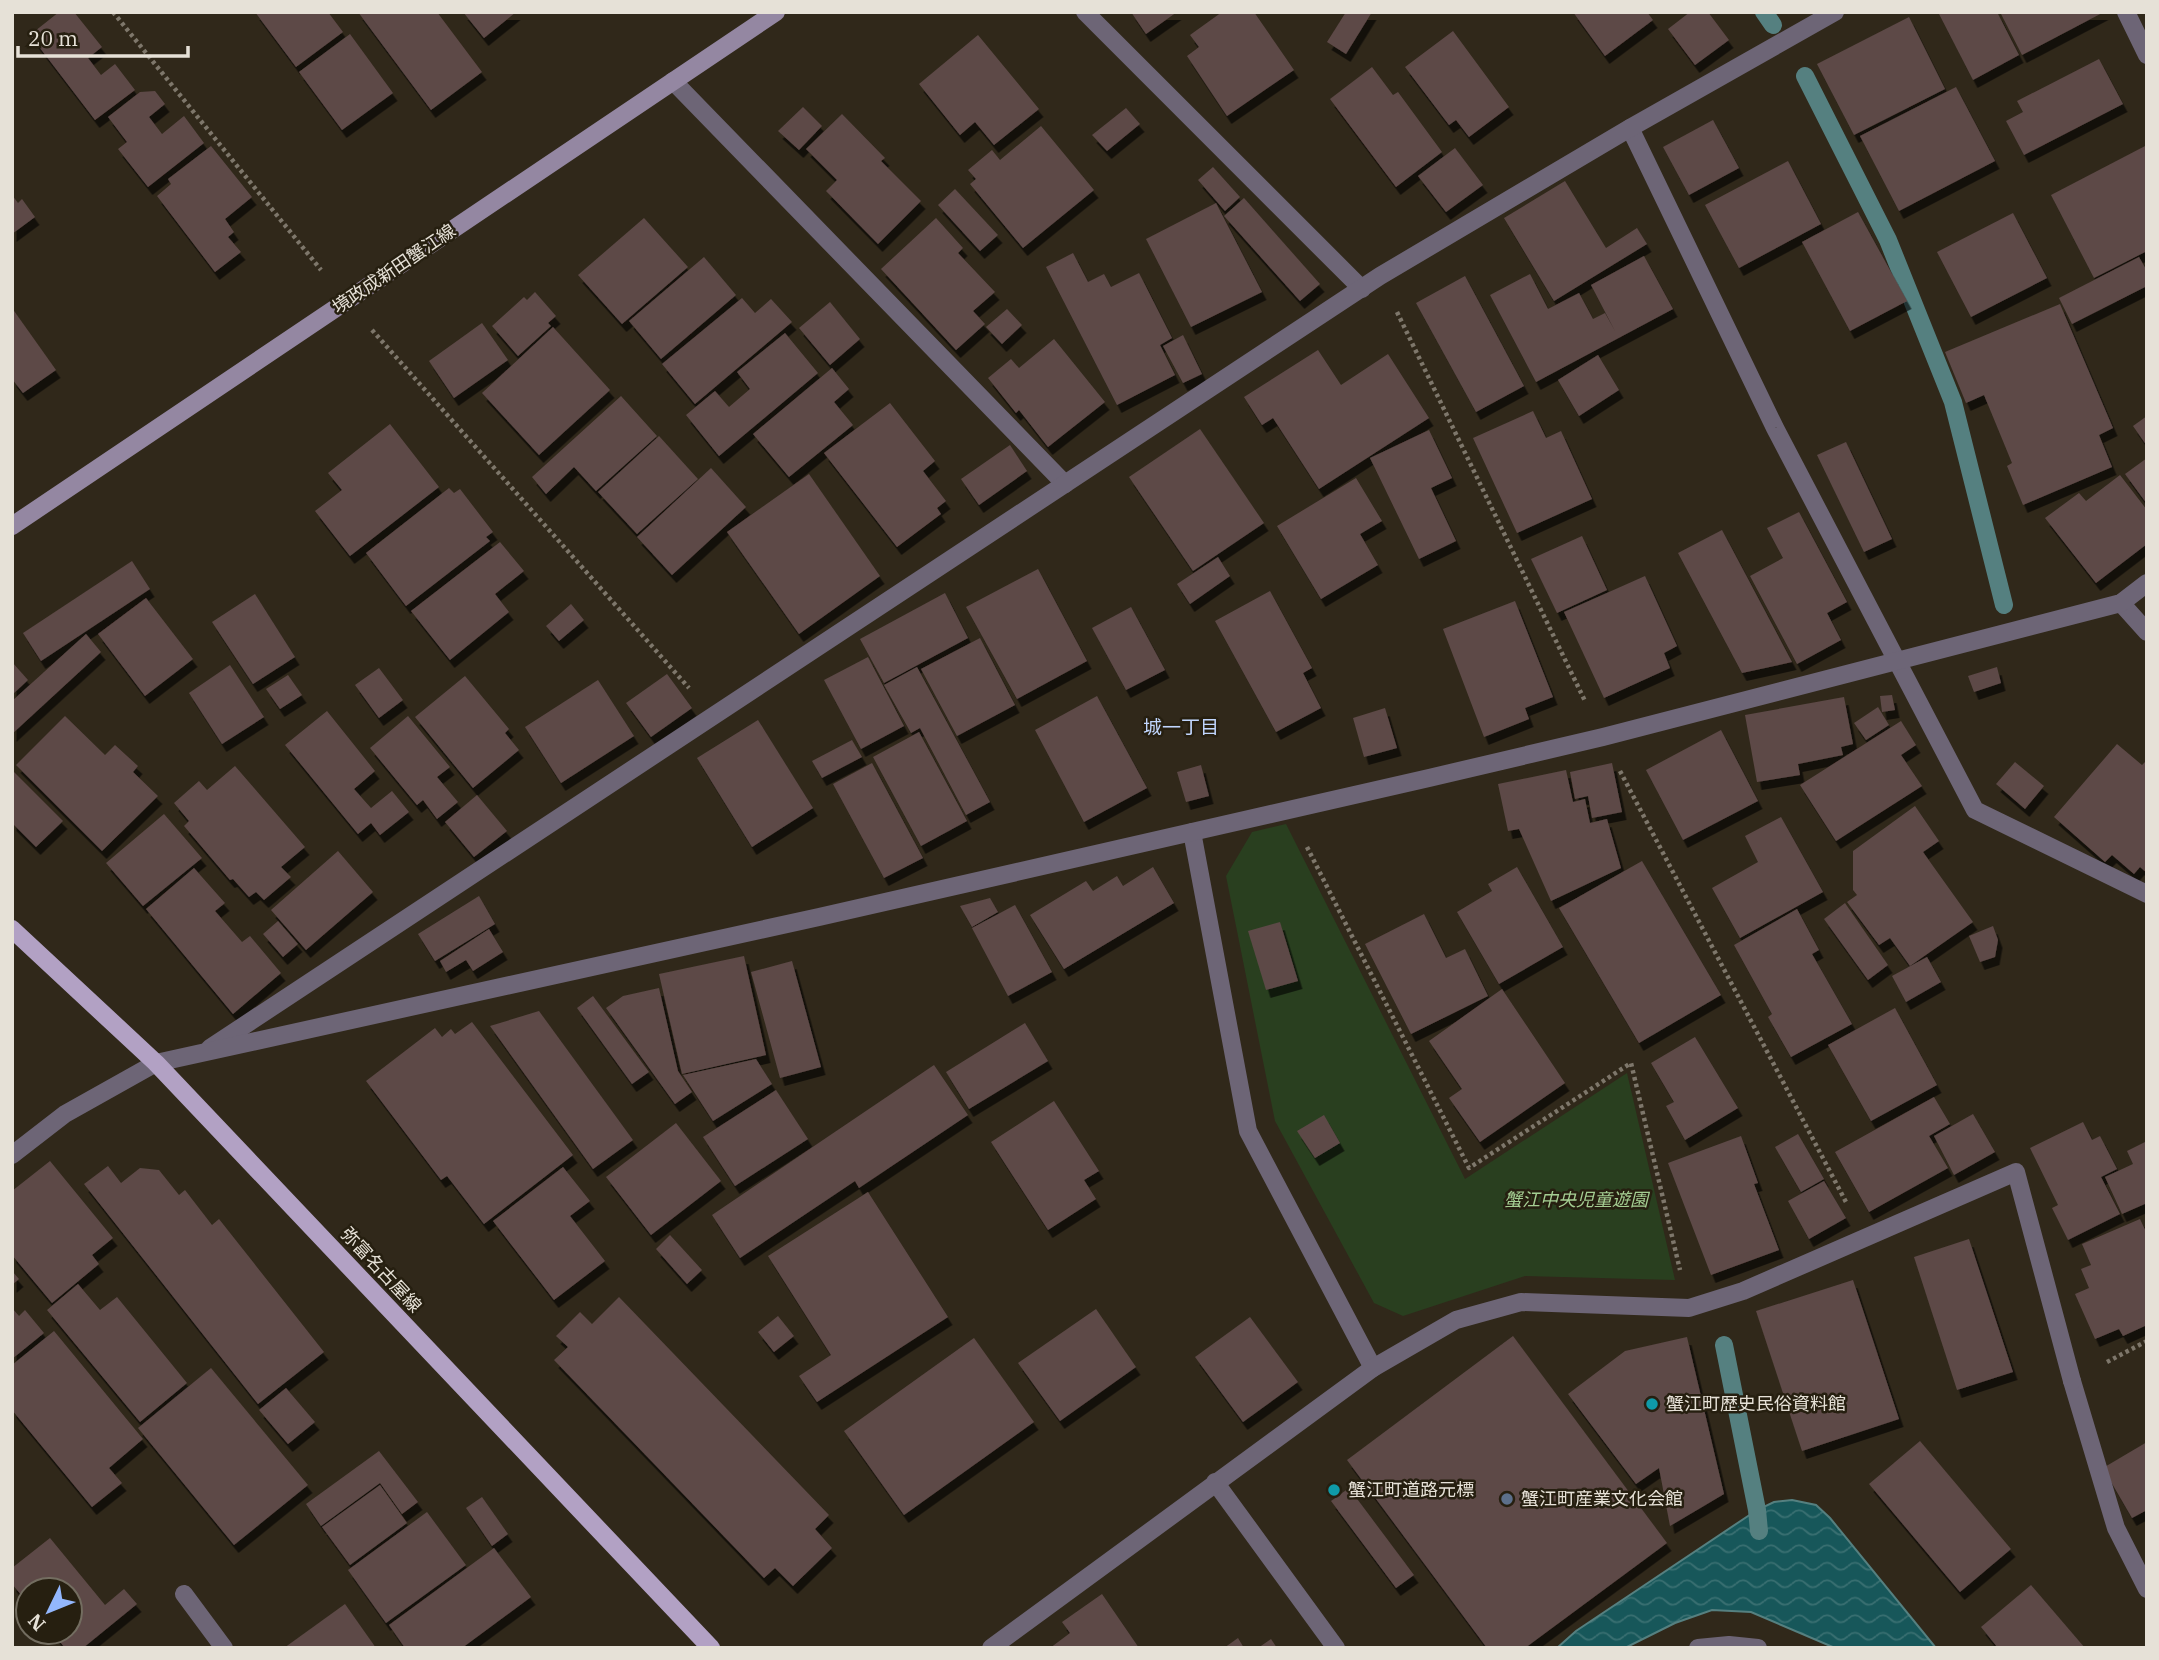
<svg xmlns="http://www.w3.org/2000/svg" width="2159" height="1660" font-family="'IBM Plex Serif','Noto Sans JP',serif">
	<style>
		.green { fill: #293f1f }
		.water { fill: url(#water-waves); stroke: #558080; stroke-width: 2 }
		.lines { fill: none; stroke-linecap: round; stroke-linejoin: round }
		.stream { stroke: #558080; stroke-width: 18 }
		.building { fill: #5d4947; filter: url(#shadow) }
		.path { stroke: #7e776b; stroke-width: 4.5; stroke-dasharray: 3.5 3.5; stroke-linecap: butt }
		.lane { stroke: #6d6576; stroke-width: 18 }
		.street { stroke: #6d6576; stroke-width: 18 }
		.secondary { stroke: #9487a2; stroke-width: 18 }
		.primary { stroke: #b2a1c4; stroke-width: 18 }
		.culture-dot { fill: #0f9aa8; stroke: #261f10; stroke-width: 2.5 }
		.service-dot { fill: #5c6f8a; stroke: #261f10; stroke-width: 2.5 }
		.labels { text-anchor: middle; stroke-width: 5; stroke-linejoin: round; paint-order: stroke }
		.street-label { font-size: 18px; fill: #e6e1d7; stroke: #261f10 }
		.park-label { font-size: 18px; font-style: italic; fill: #a4ce92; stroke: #261f10 }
		.poi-label { font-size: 18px; fill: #e6e1d7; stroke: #261f10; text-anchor: start }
		.neighbourhood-label { font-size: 19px; fill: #c1d6fe; stroke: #261f10 }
	</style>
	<defs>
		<pattern id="water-waves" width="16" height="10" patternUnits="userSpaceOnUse" patternTransform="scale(1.75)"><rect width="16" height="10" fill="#17575a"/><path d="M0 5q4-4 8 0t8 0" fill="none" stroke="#396f71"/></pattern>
		<filter id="shadow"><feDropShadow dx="4.5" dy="8" stdDeviation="0" flood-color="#0009"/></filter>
	</defs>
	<rect width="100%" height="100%" fill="#30281a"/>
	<polygon class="green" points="1286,824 1465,1179 1627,1073 1675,1280 1525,1276 1403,1316 1374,1303 1275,1121 1226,876 1252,832"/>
	<polygon class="water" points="1792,1500 1816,1505 1830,1518 1936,1648 1835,1648 1751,1612 1712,1610 1675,1623 1625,1648 1557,1648 1576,1631 1757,1510 1774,1502"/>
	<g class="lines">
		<g class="stream">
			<polyline points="1764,12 1773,25"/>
			<polyline points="1805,76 1888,240 1953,402 2004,605"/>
			<polyline points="1724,1345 1757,1510 1759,1531"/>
		</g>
	</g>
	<g class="building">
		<polygon points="59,12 74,12 102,47 88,58 101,75 115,64 135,90 95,120 30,35"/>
		<polygon points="255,12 328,12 343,32 296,67"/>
		<polygon points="358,12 437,12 482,72 431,110"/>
		<polygon points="463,12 516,12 484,38"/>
		<polygon points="1131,12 1177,12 1146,34"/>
		<polygon points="1222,12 1254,12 1294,70 1227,116 1187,56 1199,47 1190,35"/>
		<polygon points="1346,12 1372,12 1346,54 1327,42"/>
		<polygon points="1573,12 1647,12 1653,20 1605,56"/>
		<polygon points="1690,12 1708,12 1729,40 1695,65 1668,29"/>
		<polygon points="1938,12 1997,12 2019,55 1973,80"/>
		<polygon points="2000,12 2104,12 2022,55"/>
		<polygon points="1909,17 1945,89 1854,135 1817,64"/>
		<polygon points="1453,31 1509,107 1469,137 1456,120 1449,125 1405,67"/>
		<polygon points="350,34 393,93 342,130 299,72"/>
		<polygon points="978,35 1039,109 994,145 975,122 960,135 919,84"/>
		<polygon points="2099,59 2123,104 2024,155 2006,121 2023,112 2017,101"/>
		<polygon points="1372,67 1393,95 1398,92 1442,152 1396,187 1330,99"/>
		<polygon points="1956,87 1995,161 1899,211 1860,136"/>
		<polygon points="155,91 165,104 149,117 162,134 184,116 204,143 148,187 118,149 127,142 108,117 140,92"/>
		<polygon points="803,107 822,126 799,150 778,131"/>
		<polygon points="1126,108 1140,124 1107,151 1092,135"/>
		<polygon points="842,114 885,158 881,161 921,201 878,244 826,191 837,180 806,149"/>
		<polygon points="1713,120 1739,168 1689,195 1663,147"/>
		<polygon points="1041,126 1094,190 1023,248 970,184 976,179 968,170 992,150 1000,160"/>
		<polygon points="2147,145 2147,251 2094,278 2051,195"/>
		<polygon points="211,146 252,197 225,219 234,232 228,237 241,252 215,272 157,196 171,184 168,179"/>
		<polygon points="1455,148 1483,185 1446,212 1418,176"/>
		<polygon points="1788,161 1821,224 1739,268 1705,205"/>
		<polygon points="1213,167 1240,197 1225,211 1198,180"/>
		<polygon points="1565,181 1606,248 1637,228 1647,244 1554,301 1504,218"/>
		<polygon points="955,189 998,235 980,251 938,205"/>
		<polygon points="12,195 18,203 22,199 35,217 12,234"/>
		<polygon points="1244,198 1320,284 1300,301 1224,216"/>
		<polygon points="1216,203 1262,292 1191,327 1146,239"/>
		<polygon points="1858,212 1907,301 1850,331 1802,242"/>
		<polygon points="2013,213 2047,278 1971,317 1937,252"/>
		<polygon points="644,218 688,267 622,324 578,275"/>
		<polygon points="936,218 963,248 958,253 995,292 973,311 985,324 956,350 881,269"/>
		<polygon points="1073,253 1088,282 1104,274 1111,287 1139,273 1172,338 1160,345 1175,375 1117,405 1046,267"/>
		<polygon points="1644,256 1673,309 1536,382 1490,295 1530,274 1548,309 1579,293 1593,319 1605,313 1615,331 1591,285"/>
		<polygon points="704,257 736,295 661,359 629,321"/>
		<polygon points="2139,257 2147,271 2147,286 2072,324 2059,298"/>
		<polygon points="1465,276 1524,386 1476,412 1416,303"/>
		<polygon points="535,292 556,316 548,323 551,326 518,356 492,326 524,297 527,300"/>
		<polygon points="742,298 755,313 771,299 792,322 695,404 662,364"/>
		<polygon points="830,302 860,339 830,365 799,328"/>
		<polygon points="2060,304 2113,428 2099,435 2112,467 2023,505 2007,466 2012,463 1984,395 1966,403 1945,352"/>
		<polygon points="12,308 56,370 23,393 12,379"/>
		<polygon points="1007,309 1022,325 1002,344 986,327"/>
		<polygon points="482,323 508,360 454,398 429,361"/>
		<polygon points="553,327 610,390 539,455 482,393"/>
		<polygon points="785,333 818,373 719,456 686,415 715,391 729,407 750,389 737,372"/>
		<polygon points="1183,335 1202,374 1183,383 1163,346"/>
		<polygon points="1054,339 1105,402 1048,447 1019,410 1016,413 988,378 1011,359 1019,368"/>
		<polygon points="1318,350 1341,385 1388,354 1429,418 1319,489 1273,418 1262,425 1244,397"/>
		<polygon points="1598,355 1619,390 1579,416 1558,380"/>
		<polygon points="832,368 849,389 834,402 853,425 789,477 753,434"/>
		<polygon points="621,396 657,436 596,491 574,467 546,494 532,477"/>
		<polygon points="890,403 935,461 923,471 946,501 937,508 941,514 897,547 824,453"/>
		<polygon points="1533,411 1546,438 1561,431 1592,499 1517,533 1473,438"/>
		<polygon points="2147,416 2147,446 2133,426"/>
		<polygon points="390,424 439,487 350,556 315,511 342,490 328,473"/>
		<polygon points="1200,429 1264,523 1193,571 1129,477"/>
		<polygon points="1429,430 1452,478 1431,488 1456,541 1419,559 1370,458"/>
		<polygon points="659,436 698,479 637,534 598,492"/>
		<polygon points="1846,442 1892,539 1864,552 1817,455"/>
		<polygon points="1010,445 1027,471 979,505 961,479"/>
		<polygon points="2147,458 2147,504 2125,474"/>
		<polygon points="711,468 746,507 672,575 637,537"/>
		<polygon points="809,474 880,576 799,634 727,532"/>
		<polygon points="2120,475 2147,510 2147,544 2096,583 2045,518 2079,493 2086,501"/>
		<polygon points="1356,478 1382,521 1360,534 1378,565 1321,599 1277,526"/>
		<polygon points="449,488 454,493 460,489 493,532 486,537 490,541 406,606 366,553"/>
		<polygon points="1799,512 1847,602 1827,613 1841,640 1797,664 1750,576 1783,558 1767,528"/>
		<polygon points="1722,530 1792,662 1742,673 1678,553"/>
		<polygon points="1582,536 1607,590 1557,613 1531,559"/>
		<polygon points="500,542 524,571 495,594 509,612 450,660 411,611"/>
		<polygon points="1218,557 1230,576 1190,604 1177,584"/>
		<polygon points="132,561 150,589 41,661 23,633"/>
		<polygon points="1038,569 1087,661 1017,699 966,607"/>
		<polygon points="1645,576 1677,646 1664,653 1670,668 1604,698 1564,612"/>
		<polygon points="1270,591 1312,668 1303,673 1321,708 1276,732 1215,621"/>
		<polygon points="945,593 968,638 884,683 860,639"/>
		<polygon points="255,594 295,657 253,684 212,622"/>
		<polygon points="146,598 193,659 145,696 98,634"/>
		<polygon points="1515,601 1553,697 1525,708 1529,719 1484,737 1443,629"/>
		<polygon points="571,604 584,620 559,641 546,626"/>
		<polygon points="1131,607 1165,670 1126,690 1092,628"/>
		<polygon points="86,634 101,652 12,734 12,701"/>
		<polygon points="980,638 1015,705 957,736 921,669"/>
		<polygon points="868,657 904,726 861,749 824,680"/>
		<polygon points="12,662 28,680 12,695"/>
		<polygon points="230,665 264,717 222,744 189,693"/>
		<polygon points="917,667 990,802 966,815 920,728 911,733 884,685"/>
		<polygon points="1997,667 2001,683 1974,692 1968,676"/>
		<polygon points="379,668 403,700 379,718 355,685"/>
		<polygon points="667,674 692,708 651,737 626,703"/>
		<polygon points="288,675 302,695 280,709 266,689"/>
		<polygon points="465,676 509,729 505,733 519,750 473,788 415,717"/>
		<polygon points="598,680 634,736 561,783 525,727"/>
		<polygon points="1892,695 1895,710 1882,712 1880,696"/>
		<polygon points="1097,696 1147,788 1084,822 1035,730"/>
		<polygon points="1844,697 1853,744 1841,747 1843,755 1798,764 1800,775 1757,782 1745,715"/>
		<polygon points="1878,707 1889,725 1866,740 1854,723"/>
		<polygon points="1385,708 1397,748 1364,757 1353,718"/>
		<polygon points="327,711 375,771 354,789 371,808 392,791 409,812 380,835 371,823 358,834 285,745"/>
		<polygon points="65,716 105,755 115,745 138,766 133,772 158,796 102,851 16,765"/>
		<polygon points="408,716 450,767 437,777 458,802 437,819 423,800 417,805 370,748"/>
		<polygon points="758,720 813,808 752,847 697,758"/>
		<polygon points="1901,721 1916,745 1901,755 1922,786 1836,841 1800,785"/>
		<polygon points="1721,730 1758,801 1683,840 1646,770"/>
		<polygon points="919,732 967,821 921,846 873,757"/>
		<polygon points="852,740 862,757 822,778 812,761"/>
		<polygon points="2117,744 2142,765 2147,760 2147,873 2140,867 2134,874 2112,855 2105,862 2054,817"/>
		<polygon points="2015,762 2044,786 2025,809 1996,784"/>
		<polygon points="872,763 923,858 884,878 833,784"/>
		<polygon points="1612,763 1622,812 1592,818 1588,796 1575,799 1570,772"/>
		<polygon points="1201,765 1209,796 1186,802 1177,772"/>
		<polygon points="235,766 305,847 281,867 291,877 264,900 256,892 249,897 233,879 230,880 184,826 189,821 174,803 199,781 207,790"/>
		<polygon points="12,770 63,821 36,847 12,823"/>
		<polygon points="1566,770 1573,802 1585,799 1590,823 1607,819 1621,868 1551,901 1519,829 1508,831 1498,784"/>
		<polygon points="477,795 507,831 474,857 445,822"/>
		<polygon points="1915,806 1939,841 1923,852 1973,922 1910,966 1890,938 1879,945 1847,902 1857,895 1853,890 1853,851"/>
		<polygon points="164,814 202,858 143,906 106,863"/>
		<polygon points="1781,817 1823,892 1740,938 1712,888 1758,862 1745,836"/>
		<polygon points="338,851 373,892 306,950 271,910"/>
		<polygon points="1642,861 1721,995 1639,1043 1559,908"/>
		<polygon points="1153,867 1174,903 1064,969 1030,915 1086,881 1093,891 1117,876 1123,886"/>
		<polygon points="1517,867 1563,947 1499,984 1457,912 1492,891 1488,884"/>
		<polygon points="194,868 225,903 215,911 242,942 250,936 281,973 233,1014 146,909"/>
		<polygon points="479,896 495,924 435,961 418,934"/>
		<polygon points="990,898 998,912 972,927 960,906"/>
		<polygon points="1845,903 1888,965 1868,980 1824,919"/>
		<polygon points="1015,905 1052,972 1008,996 972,928"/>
		<polygon points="1797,909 1819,950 1812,954 1852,1024 1791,1057 1768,1017 1772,1014 1734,945"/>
		<polygon points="1424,914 1446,958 1465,949 1488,996 1411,1034 1365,944"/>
		<polygon points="278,921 298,944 283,957 263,934"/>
		<polygon points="1280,922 1298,981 1266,990 1248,931"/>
		<polygon points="1993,926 1998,940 1995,957 1980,962 1969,936"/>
		<polygon points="489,929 503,952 473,971 466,960 446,972 440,961"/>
		<polygon points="744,956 766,1055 682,1074 659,974"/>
		<polygon points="1927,957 1941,982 1906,1002 1892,976"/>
		<polygon points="792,961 821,1067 780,1078 751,972"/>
		<polygon points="659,988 678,1071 692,1092 675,1104 606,1008 623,996"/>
		<polygon points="1502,989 1565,1083 1480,1142 1449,1098 1462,1089 1429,1041"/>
		<polygon points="593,996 649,1072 632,1084 577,1008"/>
		<polygon points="1895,1008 1937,1085 1871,1121 1828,1045"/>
		<polygon points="539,1011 633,1140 593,1169 490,1026"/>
		<polygon points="472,1022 573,1155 484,1224 447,1176 441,1180 366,1081 435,1028 442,1037 451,1029 455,1034"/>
		<polygon points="1025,1023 1048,1061 969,1109 946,1072"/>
		<polygon points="1695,1037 1738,1108 1685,1140 1666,1106 1674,1102 1651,1063"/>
		<polygon points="756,1059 772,1084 713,1121 683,1075"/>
		<polygon points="934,1065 968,1115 859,1188 855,1181 740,1258 712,1215"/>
		<polygon points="776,1090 808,1139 735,1186 703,1137"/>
		<polygon points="1934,1097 1950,1124 1929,1136 1948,1168 1869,1212 1835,1152"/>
		<polygon points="1054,1101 1099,1171 1084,1180 1096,1199 1048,1230 991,1142"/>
		<polygon points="1973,1114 1995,1152 1954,1175 1934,1136"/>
		<polygon points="1324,1115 1340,1143 1315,1158 1297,1131"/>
		<polygon points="2083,1122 2092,1140 2100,1136 2117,1169 2101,1177 2120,1214 2068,1240 2052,1208 2058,1205 2030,1148"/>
		<polygon points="676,1123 721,1181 651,1235 606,1177"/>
		<polygon points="1798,1134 1824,1179 1801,1192 1775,1147"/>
		<polygon points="1741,1136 1758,1183 1754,1184 1779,1250 1711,1275 1668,1163"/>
		<polygon points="2147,1141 2147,1203 2122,1214 2105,1177 2133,1164 2127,1151"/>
		<polygon points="50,1161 113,1238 92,1255 99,1264 52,1303 12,1255 12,1191"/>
		<polygon points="108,1166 121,1183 140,1168 159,1170 179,1195 185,1190 212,1225 219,1219 324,1352 258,1404 84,1184"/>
		<polygon points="563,1167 590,1201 570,1216 605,1261 554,1300 493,1221"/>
		<polygon points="1824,1181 1846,1218 1809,1239 1788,1201"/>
		<polygon points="868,1192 948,1317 817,1402 799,1376 831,1355 768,1256"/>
		<polygon points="2140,1219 2147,1234 2147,1325 2123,1336 2119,1329 2095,1339 2075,1294 2089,1288 2081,1269 2091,1265 2082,1244"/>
		<polygon points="670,1235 702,1270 687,1284 656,1249"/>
		<polygon points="1969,1239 2013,1372 1957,1390 1914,1257"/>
		<polygon points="12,1271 19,1279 12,1285"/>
		<polygon points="1853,1280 1899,1419 1802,1451 1756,1311"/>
		<polygon points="78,1284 100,1310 117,1297 187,1383 140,1422 47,1310"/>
		<polygon points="619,1297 829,1515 815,1529 832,1548 793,1586 775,1568 764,1578 554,1360 568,1347 556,1336 580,1312 592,1324"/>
		<polygon points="12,1308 19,1316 25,1310 44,1333 12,1359"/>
		<polygon points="1096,1309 1136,1367 1060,1421 1018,1363"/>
		<polygon points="778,1316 794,1336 774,1352 758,1332"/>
		<polygon points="1250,1317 1298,1382 1243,1422 1195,1357"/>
		<polygon points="54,1331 143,1439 109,1468 122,1483 92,1507 12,1410 12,1365"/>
		<polygon points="1513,1336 1667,1543 1525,1648 1487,1648 1347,1460"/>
		<polygon points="1687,1337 1724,1494 1670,1526 1659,1468 1636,1484 1568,1394 1625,1351"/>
		<polygon points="974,1338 1034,1422 904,1515 844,1431"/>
		<polygon points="211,1368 308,1485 234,1545 138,1428"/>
		<polygon points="286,1388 315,1422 288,1444 259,1410"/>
		<polygon points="1920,1441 2011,1549 1960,1592 1869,1484"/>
		<polygon points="2147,1442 2147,1510 2132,1518 2103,1468"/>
		<polygon points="379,1451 418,1502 402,1514 380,1483 321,1526 306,1504"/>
		<polygon points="380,1485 407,1523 350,1565 322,1527"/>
		<polygon points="1349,1488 1414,1575 1396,1588 1331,1501"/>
		<polygon points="482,1497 508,1534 492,1546 466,1508"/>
		<polygon points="427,1512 466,1565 386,1623 348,1570"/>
		<polygon points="50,1538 105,1605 124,1589 137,1604 83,1648 65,1648 52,1632 70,1632 70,1590 28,1590 28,1603 12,1584 12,1568"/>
		<polygon points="494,1548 531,1597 462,1648 405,1648 389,1625"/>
		<polygon points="2031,1585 2085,1648 1998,1648 1981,1627"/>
		<polygon points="1102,1594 1139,1648 1050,1648 1070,1633 1062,1622"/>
		<polygon points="345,1604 376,1648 284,1648"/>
		<polygon points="1238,1638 1244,1648 1224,1648"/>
		<polygon points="1271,1639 1277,1648 1258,1648"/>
	</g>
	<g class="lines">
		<g class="path">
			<polyline points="113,12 321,270"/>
			<polyline points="1397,312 1585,701"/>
			<polyline points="372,330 689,688"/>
			<polyline points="1620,771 1847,1204"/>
			<polyline points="1307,847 1469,1168 1631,1063 1680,1270"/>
			<polyline points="2107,1362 2147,1341"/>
		</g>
		<polyline class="lane" points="2072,1381 2116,1528 2147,1589"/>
		<g class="street">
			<polyline points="1085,12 1362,289"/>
			<polyline points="2126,12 2147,55"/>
			<polyline points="673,81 1065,484"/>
			<polyline points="1630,128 1775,428 1975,810 2147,894"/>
			<polyline points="2121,603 2147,632"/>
			<polyline points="1192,832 1248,1131 1373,1368"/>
			<polyline points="210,1048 1380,276 1630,128 1835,12"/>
			<polyline points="12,1155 65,1114 156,1063 819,917 1429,778 1603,737 2121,603 2147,583"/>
			<polyline points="1215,1482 1336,1648"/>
			<polyline points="184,1594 224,1648"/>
			<polyline points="991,1648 1373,1368 1456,1320 1521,1302 1689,1308 1743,1291 2016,1172 2072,1381"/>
			<polyline points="1698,1648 1729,1645 1758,1648"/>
		</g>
		<polyline class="secondary" points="12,526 776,12"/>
		<polyline class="primary" points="12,929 156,1063 711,1648"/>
	</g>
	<g class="culture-dot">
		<circle cx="1652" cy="1404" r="7"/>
		<circle cx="1334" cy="1490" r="7"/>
	</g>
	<circle class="service-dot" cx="1507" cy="1499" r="7"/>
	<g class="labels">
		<g class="street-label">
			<text transform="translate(394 269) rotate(-34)" y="6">境政成新田蟹江線</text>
			<text transform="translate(381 1270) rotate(47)" y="6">弥富名古屋線</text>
		</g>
		<g class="park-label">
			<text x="1576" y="1206">蟹江中央児童遊園</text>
		</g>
		<g class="poi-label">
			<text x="1666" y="1410">蟹江町歴史民俗資料館</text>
			<text x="1348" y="1496">蟹江町道路元標</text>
			<text x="1521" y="1505">蟹江町産業文化会館</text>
		</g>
		<g class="neighbourhood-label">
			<text x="1181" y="734">城一丁目</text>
		</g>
	</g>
	<rect width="2159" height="1660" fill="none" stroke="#e6e1d7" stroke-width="28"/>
	<g transform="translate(49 1611) rotate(227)"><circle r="33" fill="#261f10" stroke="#736d60" stroke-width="2"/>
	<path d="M0-5L12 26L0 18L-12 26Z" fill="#93b7fd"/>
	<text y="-10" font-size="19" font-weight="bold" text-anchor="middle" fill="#e6e1d7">N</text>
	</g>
	<path d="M18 46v10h170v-10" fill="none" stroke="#e6e1d7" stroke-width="3.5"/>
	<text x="28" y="46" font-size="21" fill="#e6e1d7" stroke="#261f10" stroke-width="5" paint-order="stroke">20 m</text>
</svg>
